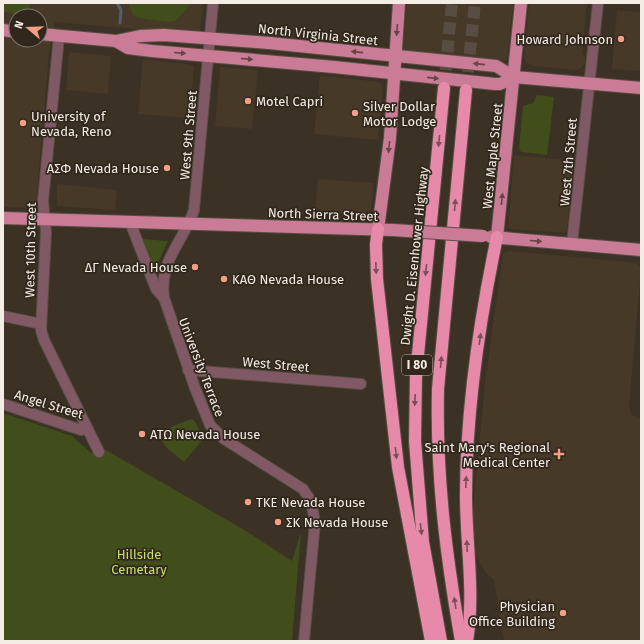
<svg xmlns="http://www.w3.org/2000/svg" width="644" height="644" font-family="'Fira Sans',sans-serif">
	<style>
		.built { fill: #473928; fill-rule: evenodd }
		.green { fill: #414d1b }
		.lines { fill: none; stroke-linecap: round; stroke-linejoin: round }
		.stream { stroke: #4d6075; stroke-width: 3 }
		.highway-tunnel { stroke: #574d42; stroke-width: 12; stroke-dasharray: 12 6; stroke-linecap: butt }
		.minor-casing { stroke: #594f44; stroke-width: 12 }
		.major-casing { stroke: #594f44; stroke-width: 14 }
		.highway-casing { stroke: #594f44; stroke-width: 14 }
		.minor { stroke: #805965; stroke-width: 10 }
		.major { stroke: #ca7c97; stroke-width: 12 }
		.highway { stroke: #e78aaa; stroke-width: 12 }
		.major-bridge-casing { stroke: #594f44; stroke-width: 14; stroke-linecap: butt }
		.major-bridge { stroke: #ca7c97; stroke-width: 12 }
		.oneway { fill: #674547 }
		.oneway2 { fill: #7a4f55 }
		.poi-dot { fill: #f39f85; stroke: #31271c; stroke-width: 1.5 }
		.labels { text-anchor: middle; stroke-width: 3.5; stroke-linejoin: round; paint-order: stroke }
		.shield { fill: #31271c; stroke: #bab2a9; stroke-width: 1 }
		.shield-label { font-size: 12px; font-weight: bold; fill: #f4ede6 }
		.street-label { font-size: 13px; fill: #f4ede6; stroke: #31271c }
		.poi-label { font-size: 13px; fill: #f4ede6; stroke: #31271c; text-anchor: start }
		.park-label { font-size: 13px; fill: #c4e26b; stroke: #31271c }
	</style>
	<rect width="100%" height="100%" fill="#3b3125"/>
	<g class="built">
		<path d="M 3,3 L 204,3 L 200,30 L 192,34 L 55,22 L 49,53 L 37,193 L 39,200 L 34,208 L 3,207 ZM 16,16 L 40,16 L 40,40 L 16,40 Z"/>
		<polygon points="407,3 513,3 507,61 405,52 403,50"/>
		<polygon points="529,3 587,3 582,54 585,56 585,63 581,68 576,70 533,66 526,62 524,58"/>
		<polygon points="617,10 641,12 641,71 612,69"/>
		<polygon points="69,52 111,56 108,94 66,90"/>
		<polygon points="143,59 187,64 194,66 190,118 138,114"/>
		<polygon points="220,67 258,70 252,129 215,126"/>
		<polygon points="320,75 379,82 383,87 378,140 314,134"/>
		<polygon points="514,155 574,161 567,229 565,233 511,229 508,227"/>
		<polygon points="318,179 374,183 371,209 363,214 315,212"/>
		<polygon points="57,184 117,190 115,210 57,206"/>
		<polygon points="508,251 631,262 639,265 641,269 629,407 631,414 641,420 641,641 504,641 494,580 485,572 473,550 472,519 485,383 503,253"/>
	</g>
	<g class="green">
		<path d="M 3,3 L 31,3 L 28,14 C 20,17 11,12 3,11 Z"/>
		<polygon points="128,3 192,3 175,21 169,22 139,18 133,15"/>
		<polygon points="537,95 554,97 547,155 521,152 519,148 523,106 533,103"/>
		<polygon points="142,239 168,241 154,272 142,240"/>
		<polygon points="3,413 72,436 91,453 106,450 246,531 292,561 301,532 292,641 3,641"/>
		<polygon points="191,419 194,420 204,438 184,462 167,448 162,441 162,434 170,431 171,427"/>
	</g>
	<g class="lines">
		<polyline class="stream" points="117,3 121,10 120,23"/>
		<g class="highway-tunnel">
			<polyline points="444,88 452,3"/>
			<polyline points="466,90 475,3"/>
		</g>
		<defs>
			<g id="minor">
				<path d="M 213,3 L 194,210 C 183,243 159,259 164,298 L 195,388 L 210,425 L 224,439 L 303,489 L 311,501 L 315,522 L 304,641"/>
				<polyline points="59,36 43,201 46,232 41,330 44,340 99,452"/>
				<polyline points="130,222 156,289 164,298"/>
				<polyline points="572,244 598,3"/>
				<polyline points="3,316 41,324"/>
				<polyline points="188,370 361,384"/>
				<polyline points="3,404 81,430 88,429"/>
			</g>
			<g id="major">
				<polyline points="3,30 16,32"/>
				<polyline points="40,34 116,41 140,36 164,35 269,43 496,66 514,77"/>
				<polyline points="116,41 128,48 152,51 334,67 495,84 500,84 514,77 641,88"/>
				<polyline points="3,218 393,230"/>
				<polyline points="378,229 390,138 399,3"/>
				<polyline points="491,237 641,250"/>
				<polyline points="497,237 521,3"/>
			</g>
			<g id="highway">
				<polyline points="378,229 376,244 377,279 398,467 431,641"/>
				<polyline points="441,641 423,542 415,441 416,375 444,88"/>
				<path d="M 461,641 C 446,555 436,477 438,389 L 466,90"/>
				<path d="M 467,641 C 475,594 466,544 466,496 C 466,414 480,318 497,237"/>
			</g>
		</defs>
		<use href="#minor" class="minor-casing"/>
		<use href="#major" class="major-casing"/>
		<use href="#highway" class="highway-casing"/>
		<use href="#minor" class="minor"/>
		<use href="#major" class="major"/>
		<use href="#highway" class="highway"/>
		<defs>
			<polyline id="major-bridge" points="393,230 483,236"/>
		</defs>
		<use href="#major-bridge" class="major-bridge-casing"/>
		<use href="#major-bridge" class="major-bridge"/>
	</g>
	<defs><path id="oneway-solid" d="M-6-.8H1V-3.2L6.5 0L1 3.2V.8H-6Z"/></defs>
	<g class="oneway">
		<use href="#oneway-solid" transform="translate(397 30) rotate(94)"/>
		<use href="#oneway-solid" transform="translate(357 52) rotate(-174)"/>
		<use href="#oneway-solid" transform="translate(180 53) rotate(5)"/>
		<use href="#oneway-solid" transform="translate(247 59) rotate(5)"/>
		<use href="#oneway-solid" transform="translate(479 64) rotate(-174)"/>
		<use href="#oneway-solid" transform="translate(433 78) rotate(6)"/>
		<use href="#oneway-solid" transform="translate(389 147) rotate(96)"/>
		<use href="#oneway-solid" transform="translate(502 199) rotate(-84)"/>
		<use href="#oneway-solid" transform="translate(536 241) rotate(5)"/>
	</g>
	<g class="oneway2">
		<use href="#oneway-solid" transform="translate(439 141) rotate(96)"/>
		<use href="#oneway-solid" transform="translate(455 205) rotate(-85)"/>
		<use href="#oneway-solid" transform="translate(376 268) rotate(88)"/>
		<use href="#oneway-solid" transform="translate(426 270) rotate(96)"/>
		<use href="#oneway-solid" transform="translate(480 339) rotate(-82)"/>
		<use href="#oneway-solid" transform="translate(441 362) rotate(-85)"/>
		<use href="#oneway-solid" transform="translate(415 400) rotate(93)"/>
		<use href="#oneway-solid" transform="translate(396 453) rotate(83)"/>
		<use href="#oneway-solid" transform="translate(466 482) rotate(-88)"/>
		<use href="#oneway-solid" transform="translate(421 529) rotate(83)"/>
		<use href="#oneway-solid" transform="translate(467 546) rotate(-92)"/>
		<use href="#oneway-solid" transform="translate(455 603) rotate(-99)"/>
	</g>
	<g class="poi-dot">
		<circle cx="621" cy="39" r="4"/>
		<circle cx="248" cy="101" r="4"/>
		<circle cx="355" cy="113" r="4"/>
		<circle cx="23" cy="123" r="4"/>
		<circle cx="167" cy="168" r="4"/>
		<circle cx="195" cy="267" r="4"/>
		<circle cx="224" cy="279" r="4"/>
		<circle cx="142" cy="434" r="4"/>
		<path d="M557 448h4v4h4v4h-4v4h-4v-4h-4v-4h4z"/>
		<circle cx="248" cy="502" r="4"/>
		<circle cx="278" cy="522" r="4"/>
		<circle cx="563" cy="613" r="4"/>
	</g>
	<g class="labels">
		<rect class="shield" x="402" y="355" width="30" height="20" rx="3"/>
		<g class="shield-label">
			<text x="417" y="369">I 80</text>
		</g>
		<g class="street-label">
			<text transform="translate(318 34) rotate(6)" y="5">North Virginia Street</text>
			<text transform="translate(188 135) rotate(-85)" y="5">West 9th Street</text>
			<text transform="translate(492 156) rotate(-84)" y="5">West Maple Street</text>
			<text transform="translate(568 162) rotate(-85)" y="5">West 7th Street</text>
			<text transform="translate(323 214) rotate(2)" y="5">North Sierra Street</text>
			<text transform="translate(30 250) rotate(-89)" y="5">West 10th Street</text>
			<text transform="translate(414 256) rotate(-84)" y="5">Dwight D. Eisenhower Highway</text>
			<text transform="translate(276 364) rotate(5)" y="5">West Street</text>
			<text transform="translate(202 367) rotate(69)" y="5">University Terrace</text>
			<text transform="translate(49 404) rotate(17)" y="5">Angel Street</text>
		</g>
		<g class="poi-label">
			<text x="613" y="44" text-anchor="end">Howard Johnson</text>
			<text x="256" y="106">Motel Capri</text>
			<text x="363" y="111">Silver Dollar<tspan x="363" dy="15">Motor Lodge</tspan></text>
			<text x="31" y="121">University of<tspan x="31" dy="15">Nevada, Reno</tspan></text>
			<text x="159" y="173" text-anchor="end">ΑΣΦ Nevada House</text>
			<text x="187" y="272" text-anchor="end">ΔΓ Nevada House</text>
			<text x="232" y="284">ΚΑΘ Nevada House</text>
			<text x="150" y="439">ΑΤΩ Nevada House</text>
			<text x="550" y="452" text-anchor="end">Saint Mary's Regional<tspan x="550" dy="15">Medical Center</tspan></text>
			<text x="256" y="507">ΤΚΕ Nevada House</text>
			<text x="286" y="527">ΣΚ Nevada House</text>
			<text x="555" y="611" text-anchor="end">Physician<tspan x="555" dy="15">Office Building</tspan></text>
		</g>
		<g class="park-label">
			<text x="139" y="559">Hillside<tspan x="139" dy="15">Cemetary</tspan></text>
		</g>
	</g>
	<rect width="644" height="644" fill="none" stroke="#f4ede6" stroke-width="8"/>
	<g transform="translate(28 28) rotate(289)"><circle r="19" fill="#31271c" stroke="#7f766d"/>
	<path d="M0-3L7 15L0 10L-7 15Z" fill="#f39f85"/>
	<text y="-6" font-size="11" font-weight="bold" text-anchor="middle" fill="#f4ede6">N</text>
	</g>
</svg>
